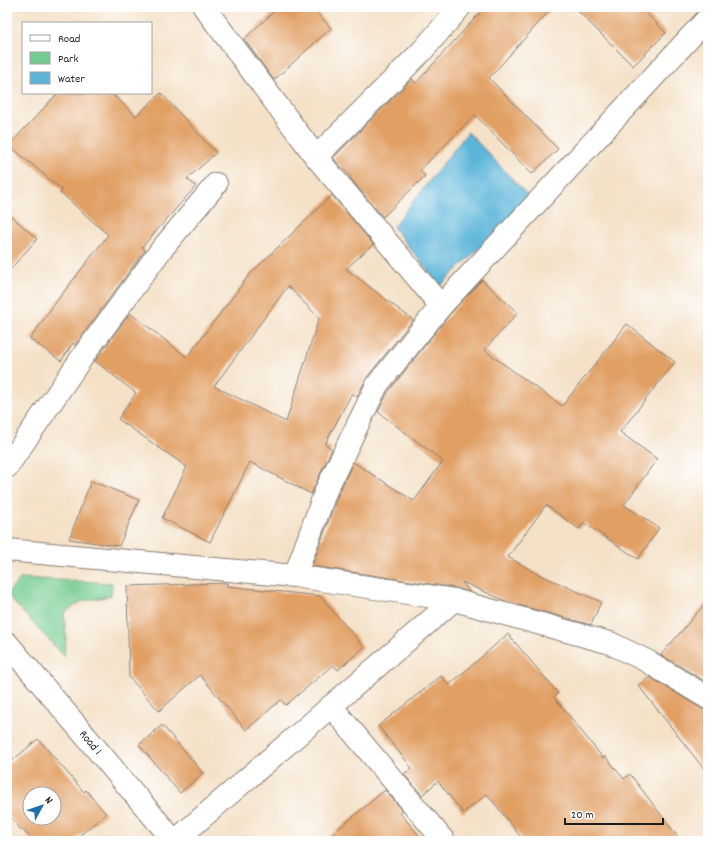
<svg xmlns="http://www.w3.org/2000/svg" width="715" height="848" font-family="Dekko,sans-serif">
	<style>
		.green { fill: #74cb90; stroke: #487456 }
		.water { fill: #5cb5d9; stroke: #3c687a }
		.building { fill: #e19f63; fill-rule: evenodd }
		.lines { fill: none; stroke-linecap: round; stroke-linejoin: round }
		.minor-casing { stroke: #887e72; stroke-width: 24 }
		.minor { stroke: #fff; stroke-width: 22 }
		.labels { text-anchor: middle; stroke-width: 3; stroke-linejoin: round; paint-order: stroke }
		.street-label { font-size: 12px; fill: #1c1c1c; stroke: #fff }
	</style>
	<rect width="100%" height="100%" fill="#fff"/>
	<filter id="ink" filterUnits="userSpaceOnUse"><feTurbulence type="fractalNoise" baseFrequency=".025" numOctaves="2"/><feDisplacementMap in="SourceGraphic" scale="8" xChannelSelector="R" yChannelSelector="G"/><feConvolveMatrix kernelMatrix="1 2 1 2 8 2 1 2 1" color-interpolation-filters="sRGB"/></filter>
	<filter id="wash" filterUnits="userSpaceOnUse"><feTurbulence type="fractalNoise" baseFrequency=".012" numOctaves="4" result="noise"/><feDisplacementMap in="SourceGraphic" scale="16" xChannelSelector="R" yChannelSelector="G"/><feGaussianBlur stdDeviation="0.9" result="paint"/><feColorMatrix in="noise" values="0 0 0 0 0 0 0 0 0 0 0 0 0 0 0 0 0 1.4 0 .05"/><feComposite in="paint" operator="in"/></filter>
	<g filter="url(#wash)">
		<rect width="100%" height="100%" fill="#f4e1c8"/>
		<polygon class="green" points="21,578 112,583 111,596 82,601 64,613 66,637 64,656 7,595 7,594"/>
		<polygon class="water" points="468,132 531,199 440,286 393,227"/>
		<g id="blocks">
			<g class="building">
				<polygon points="279,7 312,7 331,28 274,80 244,39"/>
				<polygon points="485,7 553,7 489,78 558,149 532,174 475,115 420,170 425,176 383,217 350,178 351,177 333,158 412,79 416,83"/>
				<polygon points="574,7 640,7 666,33 633,66"/>
				<polygon points="58,93 111,93 136,116 161,93 216,153 187,179 196,186 142,247 145,250 75,345 73,343 61,361 30,339 53,306 108,235 60,192 62,190 9,145"/>
				<path d="M 332,195 L 373,244 L 346,269 L 413,320 L 367,377 L 357,397 L 352,393 L 325,444 L 332,449 L 315,485 L 311,494 L 250,462 L 210,542 L 162,518 L 187,467 L 118,419 L 136,393 L 95,361 L 130,313 L 187,357 L 250,274 ZM 288,286 L 319,318 L 286,422 L 214,386 Z"/>
				<polygon points="7,212 37,239 7,273"/>
				<polygon points="482,280 518,313 484,350 562,406 627,324 675,362 620,432 657,459 624,505 659,528 638,559 584,523 579,529 546,505 508,557 538,574 601,602 591,625 508,602 462,582 470,592 456,588 312,566 338,495 353,462 414,501 443,461 378,412 388,392 450,314"/>
				<polygon points="91,481 139,500 119,546 69,539"/>
				<polygon points="227,583 227,586 320,596 364,647 338,670 333,665 286,705 281,700 246,730 200,675 159,711 129,677 127,586"/>
				<polygon points="708,600 708,683 661,655"/>
				<polygon points="508,634 558,693 554,697 603,758 605,756 624,779 630,774 681,841 524,841 487,794 463,813 438,781 422,795 404,774 412,768 378,726 441,676 449,685"/>
				<polygon points="650,677 702,709 708,710 708,774 638,685"/>
				<polygon points="162,725 203,773 180,793 139,745"/>
				<path d="M 38,739 L 84,792 L 86,790 L 106,814 L 73,841 L 33,841 L 23,830 L 22,831 L 7,813 L 7,765 ZM 30,794 L 54,794 L 54,818 L 30,818 Z"/>
				<polygon points="385,790 403,811 400,813 424,841 324,841"/>
			</g>
		</g>
	</g>
	<g filter="url(#ink)">
		<use href="#blocks" fill-opacity="0" stroke="#887e72" stroke-width="1"/>
		<g class="lines">
			<defs>
				<g id="minor">
					<polyline points="204,7 316,157 441,306"/>
					<polyline points="316,157 422,51 460,7"/>
					<polyline points="7,467 85,353 161,250 216,184"/>
					<polyline points="7,550 295,576 454,600 610,643 647,661 708,698"/>
					<polyline points="295,576 326,490 377,385 441,306 708,18"/>
					<polyline points="7,643 174,841"/>
					<polyline points="331,706 444,841"/>
					<polyline points="175,841 454,600"/>
				</g>
			</defs>
			<use href="#minor" class="minor-casing"/>
			<use href="#minor" class="minor"/>
		</g>
	</g>
	<g class="labels">
		<g class="street-label">
			<text transform="translate(91 742) rotate(50)" y="4">Road 1</text>
		</g>
	</g>
	<rect width="715" height="848" fill="none" stroke="#fff" stroke-width="24"/>
	<rect x="22" y="22" width="130" height="72" fill="#ffffff" stroke="#a4a4a4"/>
	<rect x="30" y="35" width="20" height="6" fill="#ffffff" stroke="#a4a4a4"/>
	<text x="58" y="42" font-size="12" fill="#1c1c1c">Road</text>
	<rect x="30" y="52" width="20" height="12" fill="#74cb90" stroke="#a4a4a4"/>
	<text x="58" y="62" font-size="12" fill="#1c1c1c">Park</text>
	<rect x="30" y="72" width="20" height="12" fill="#5cb5d9" stroke="#a4a4a4"/>
	<text x="58" y="82" font-size="12" fill="#1c1c1c">Water</text>
	<g transform="translate(42 806) rotate(50)"><circle r="19" fill="#ffffff" stroke="#a4a4a4"/>
	<path d="M0-3L7 15L0 10L-7 15Z" fill="#1f6fb2"/>
	<text y="-6" font-size="11" font-weight="bold" text-anchor="middle" fill="#1c1c1c">N</text>
	</g>
	<path d="M565 818v6h98v-6" fill="none" stroke="#1c1c1c" stroke-width="2"/>
	<text x="571" y="818" font-size="12" fill="#1c1c1c" stroke="#ffffff" stroke-width="3" paint-order="stroke">20 m</text>
</svg>
